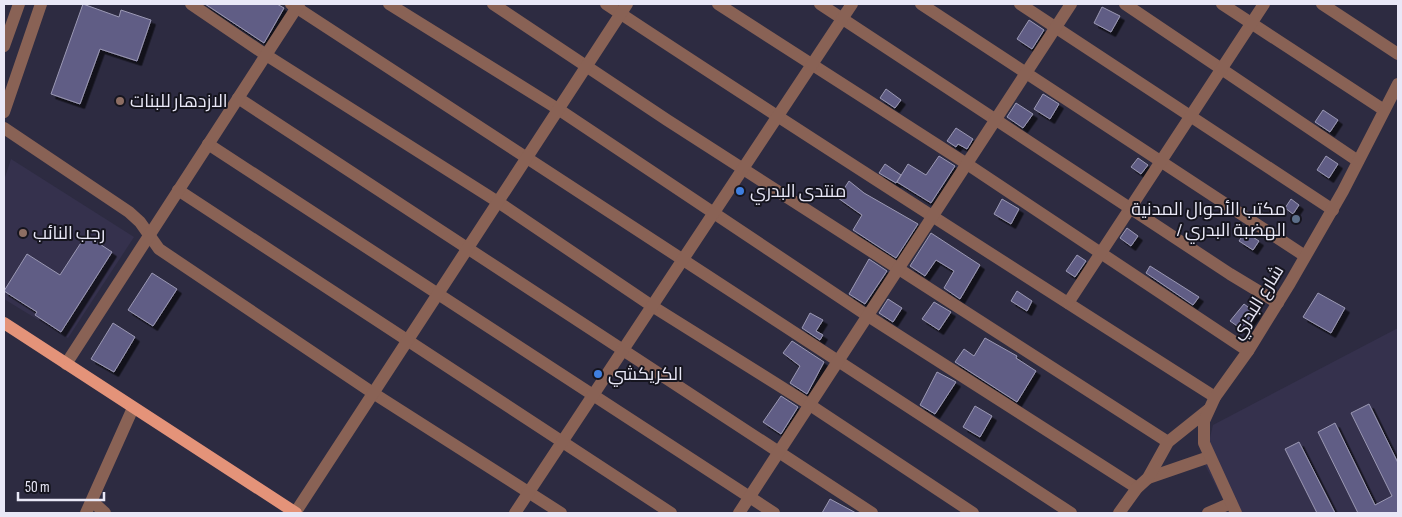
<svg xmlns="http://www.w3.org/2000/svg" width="1402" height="517" font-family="'Sofia Sans Condensed',Cairo,sans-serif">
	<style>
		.built { fill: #35314d }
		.building { fill: #615d85; stroke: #9b99b4; filter: url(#shadow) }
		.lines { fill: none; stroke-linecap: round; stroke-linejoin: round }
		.minor { stroke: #896255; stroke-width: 12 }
		.major { stroke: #e49379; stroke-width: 12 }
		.education-dot { fill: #8d6e63; stroke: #16151f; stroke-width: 2 }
		.shop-dot { fill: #3f7fe0; stroke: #16151f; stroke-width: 2 }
		.service-dot { fill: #5c6f8a; stroke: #16151f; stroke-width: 2 }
		.labels { text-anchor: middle; stroke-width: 4; stroke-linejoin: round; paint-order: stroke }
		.poi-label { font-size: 18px; fill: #e9e8f7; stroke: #16151f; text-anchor: start }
		.street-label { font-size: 18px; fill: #e9e8f7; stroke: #16151f }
	</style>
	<defs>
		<filter id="shadow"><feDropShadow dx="4.5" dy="4.5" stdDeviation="0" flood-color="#0009"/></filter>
	</defs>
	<rect width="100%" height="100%" fill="#2d2b41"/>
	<g class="built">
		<polygon points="11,159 134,237 68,338 4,299 4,180"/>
		<polygon points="1398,328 1398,513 1230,513 1204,463 1213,425"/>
	</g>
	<g class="building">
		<polygon points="83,4 119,17 121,10 151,20 137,61 100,49 80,104 51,94"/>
		<polygon points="205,4 277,4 284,8 264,43"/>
		<polygon points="1102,7 1120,16 1111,32 1094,23"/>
		<polygon points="1029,20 1044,30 1032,49 1017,39"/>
		<polygon points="886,89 901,100 895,108 880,98"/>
		<polygon points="1043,94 1059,104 1050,119 1034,109"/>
		<polygon points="1016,103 1033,114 1023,128 1007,117"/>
		<polygon points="1323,110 1338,120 1330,132 1315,122"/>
		<polygon points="956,128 973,139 967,149 958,144 956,147 947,141"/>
		<polygon points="939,156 955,166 931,203 897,182 908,164 926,175"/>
		<polygon points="1326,156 1338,164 1329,178 1317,170"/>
		<polygon points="1138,158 1148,165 1141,174 1131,167"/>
		<polygon points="885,164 901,175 896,183 879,173"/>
		<polygon points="849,181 864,193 918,224 896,258 853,230 862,215 838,198"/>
		<polygon points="1002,199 1019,209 1011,224 994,214"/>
		<polygon points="1291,199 1299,205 1293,214 1285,208"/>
		<polygon points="1127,228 1138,236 1131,246 1120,238"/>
		<polygon points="1245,232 1259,241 1253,250 1239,241"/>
		<polygon points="931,233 980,265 960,299 944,288 954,271 936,260 925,276 910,266"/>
		<polygon points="86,235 112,252 61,332 35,315 37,312 4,291 27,254 60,275"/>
		<polygon points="1077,255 1086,261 1075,277 1066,271"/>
		<polygon points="869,259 887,271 865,304 849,294"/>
		<polygon points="1150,266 1199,297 1193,305 1146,273"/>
		<polygon points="152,273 177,289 153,326 128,310"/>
		<polygon points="1017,291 1032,301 1027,311 1011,301"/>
		<polygon points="1318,293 1345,308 1331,333 1303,317"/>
		<polygon points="888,299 902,308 893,322 879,313"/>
		<polygon points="934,302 951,312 939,330 922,319"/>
		<polygon points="1244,304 1256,313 1243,330 1230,321"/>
		<polygon points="810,313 823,320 816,331 823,335 820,340 802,328"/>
		<polygon points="113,323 135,337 114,372 91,359"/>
		<polygon points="985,338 1017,356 1016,358 1036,371 1017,402 955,362 964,349 974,356"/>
		<polygon points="792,341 824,362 807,394 790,383 800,366 783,353"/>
		<polygon points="937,372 956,382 935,414 920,405"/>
		<polygon points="781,396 798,407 781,434 763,422"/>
		<polygon points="1369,404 1398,463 1398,513 1358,513 1318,432 1335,423 1375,505 1392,496 1351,413"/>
		<polygon points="975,406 992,416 980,437 963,427"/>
		<polygon points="1299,442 1335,513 1317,513 1285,449"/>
		<polygon points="830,499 856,513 822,513"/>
	</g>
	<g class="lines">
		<g class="minor">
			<polyline points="191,4 266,55 498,202 652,306 810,405 973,513"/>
			<polyline points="291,4 1071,513"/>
			<polyline points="389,4 558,109 868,316 1137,488"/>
			<polyline points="493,4 667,120 1168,442"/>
			<path d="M 606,4 C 807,137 1011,267 1215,397"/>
			<polyline points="718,4 967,164 1248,351"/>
			<polyline points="820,4 1230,274 1278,303"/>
			<polyline points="921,4 1305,256"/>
			<polyline points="1020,4 1333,210"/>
			<polyline points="1125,4 1358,161"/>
			<polyline points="1222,4 1384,110"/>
			<polyline points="1322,4 1398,54"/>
			<polyline points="4,46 19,4"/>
			<polyline points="238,98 872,513"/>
			<polyline points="4,112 41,4"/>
			<polyline points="4,128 129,212 140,222 159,249 373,393 561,513"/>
			<polyline points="208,144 774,513"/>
			<polyline points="178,190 671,513"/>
			<polyline points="1068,303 1264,4"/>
			<polyline points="66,364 299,4"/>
			<polyline points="1148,478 1209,457"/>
			<polyline points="93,502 105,513"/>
			<polyline points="86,513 133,408"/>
			<polyline points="295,513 627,4"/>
			<polyline points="515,513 852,4"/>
			<polyline points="739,513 1071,4"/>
			<polyline points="1119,513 1137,488 1148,478 1168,442 1208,410"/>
			<polyline points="1208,513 1231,503"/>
			<polyline points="1236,513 1204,443 1204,421 1215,397 1248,351 1290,283 1343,191 1398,84"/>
		</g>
		<polyline class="major" points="4,323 296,513"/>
	</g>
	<g class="education-dot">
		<circle cx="120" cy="101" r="5"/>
		<circle cx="23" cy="233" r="5"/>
	</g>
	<g class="shop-dot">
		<circle cx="740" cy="191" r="5"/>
		<circle cx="598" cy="374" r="5"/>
	</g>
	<circle class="service-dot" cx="1296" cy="219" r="5"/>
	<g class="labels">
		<g class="poi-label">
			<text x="130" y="107">الازدهار للبنات</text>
			<text x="750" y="197">منتدى البدري</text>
			<text x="1286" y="215" text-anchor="end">مكتب الأحوال المدنية<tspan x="1286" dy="21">/ الهضبة البدري</tspan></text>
			<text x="33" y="239">رجب النائب</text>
			<text x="608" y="380">الكريكشي</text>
		</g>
		<g class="street-label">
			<text transform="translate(1257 302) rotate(-58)" y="6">شارع البدري</text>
		</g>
	</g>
	<rect width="1402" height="517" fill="none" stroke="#e9e8f7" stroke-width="10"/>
	<path d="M18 492v8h86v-8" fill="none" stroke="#e9e8f7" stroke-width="2.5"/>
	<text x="25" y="492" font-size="15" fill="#e9e8f7" stroke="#16151f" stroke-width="4" paint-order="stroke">50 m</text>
</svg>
